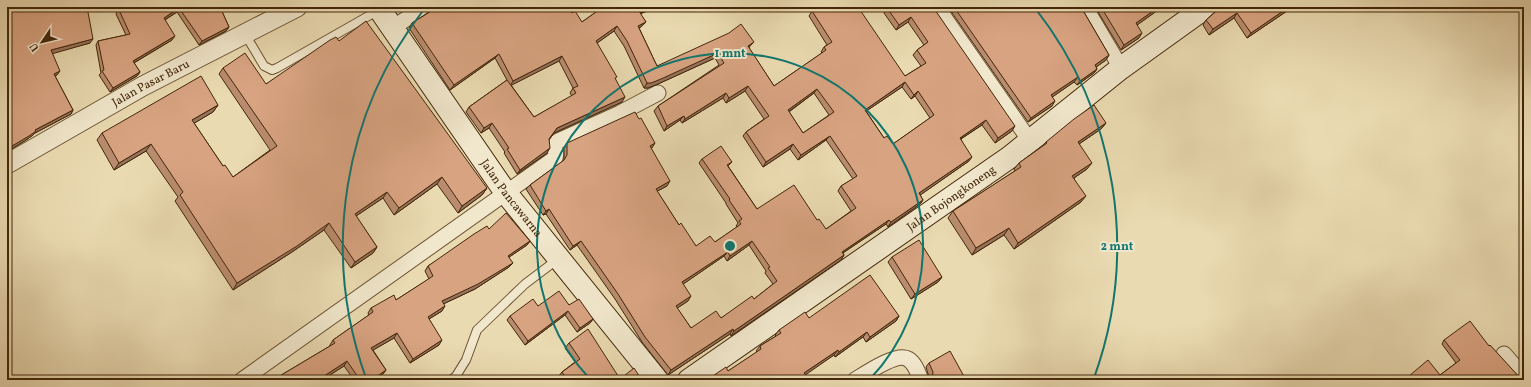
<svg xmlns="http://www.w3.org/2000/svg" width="1531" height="387" font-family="Vollkorn,serif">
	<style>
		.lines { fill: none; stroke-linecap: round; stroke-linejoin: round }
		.service-casing { stroke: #6c5434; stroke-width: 10 }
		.minor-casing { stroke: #6c5434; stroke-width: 17 }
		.tertiary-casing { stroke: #6c5434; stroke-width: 21 }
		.secondary-casing { stroke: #42270a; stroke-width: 24 }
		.service { stroke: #f1e7cc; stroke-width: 8 }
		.minor { stroke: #f1e7cc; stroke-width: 15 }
		.tertiary { stroke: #f1e7cc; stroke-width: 19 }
		.secondary { stroke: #f1e7cc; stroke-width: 22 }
		.wall { fill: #ba8c6f; stroke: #42270a; fill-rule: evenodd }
		.shaded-wall { fill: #97725a; stroke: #42270a }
		.building { fill: #d8a381; stroke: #42270a; fill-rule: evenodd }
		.ring { fill: none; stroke: #0f766e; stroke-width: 2 }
		.labels { text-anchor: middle; stroke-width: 4; stroke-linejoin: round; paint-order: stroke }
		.street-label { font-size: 12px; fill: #42270a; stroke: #f1e7cc }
		.centre { fill: #0f766e; stroke: #f1e7cc; stroke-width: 2 }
		.ring-label { font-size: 12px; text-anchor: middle; font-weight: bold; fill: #0f766e; stroke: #f1e7cc; stroke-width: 4; stroke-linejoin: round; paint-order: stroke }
	</style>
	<rect width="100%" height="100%" fill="#eadab1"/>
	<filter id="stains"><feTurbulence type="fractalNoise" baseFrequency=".005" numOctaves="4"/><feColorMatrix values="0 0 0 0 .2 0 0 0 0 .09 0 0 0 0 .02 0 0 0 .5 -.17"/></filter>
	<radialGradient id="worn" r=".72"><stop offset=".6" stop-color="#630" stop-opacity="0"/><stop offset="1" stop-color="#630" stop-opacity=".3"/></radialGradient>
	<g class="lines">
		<defs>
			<g id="service">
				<polyline points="245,34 264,66 272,70 277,68 379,10"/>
				<polyline points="451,380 456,376 466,360 477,330 525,284 558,259"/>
			</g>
			<g id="minor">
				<polyline points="937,7 1030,141"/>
				<polyline points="1085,7 1121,68"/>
				<polyline points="392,28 425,7"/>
				<polyline points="1504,354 1524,377"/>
				<polyline points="242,380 555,158 556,153 554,146 558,141 620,113 658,93"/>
				<path d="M 855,380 C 865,374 897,352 908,359 C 915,363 918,373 921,380"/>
			</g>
			<g id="tertiary">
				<path id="s1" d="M 7,164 L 143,86 L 297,7"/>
			</g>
			<g id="secondary">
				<path id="s2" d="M 378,7 L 506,193 L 657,380"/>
				<path id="s3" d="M 689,380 L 1010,157 L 1121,68 L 1206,7"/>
			</g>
		</defs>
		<use href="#service" class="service-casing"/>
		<use href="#minor" class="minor-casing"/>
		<use href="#tertiary" class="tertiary-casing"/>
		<use href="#secondary" class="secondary-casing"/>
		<use href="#service" class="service"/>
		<use href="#minor" class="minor"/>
		<use href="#tertiary" class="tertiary"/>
		<use href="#secondary" class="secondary"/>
	</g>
	<g class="wall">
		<polygon points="7,7 90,43 52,53 57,75 55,76 73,110 71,114 35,133 33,135 26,140 10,150 9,149 7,150"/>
		<polygon points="114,7 220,7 229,27 226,31 199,45 177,12 165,20 172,40 134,63 140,72 137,76 110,92 99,75 101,73 96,45 98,41 126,35 116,14 117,12"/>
		<polygon points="246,7 254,7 249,11"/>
		<path d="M 434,7 L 569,7 L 572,13 L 582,22 L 600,9 L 599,8 L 599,7 L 656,7 L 655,8 L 640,14 L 646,22 L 642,26 L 639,28 L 657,66 L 750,46 L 749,48 L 774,86 L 822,53 L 821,52 L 824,47 L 827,45 L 809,16 L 812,11 L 905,76 L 921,66 L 913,55 L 917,50 L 924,45 L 908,22 L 896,30 L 884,13 L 887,8 L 933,7 L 1012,131 L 995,143 L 982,125 L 961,139 L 969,161 L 920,195 L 923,200 L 920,204 L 888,227 L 886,224 L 843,253 L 844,255 L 841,260 L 731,336 L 730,334 L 668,375 L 642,342 L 615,299 L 577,245 L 570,250 L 546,214 L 543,215 L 526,189 L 530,185 L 563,161 L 564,160 L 564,148 L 567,143 L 652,148 L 651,148 L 667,186 L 657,191 L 679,225 L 696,246 L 715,242 L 737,227 L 736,226 L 738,223 L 726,204 L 726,203 L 699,163 L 702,159 L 732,162 L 728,166 L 757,209 L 817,220 L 826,229 L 851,211 L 838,191 L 841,186 L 853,179 L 826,140 L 798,160 L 790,149 L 763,167 L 743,136 L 746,132 L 764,119 L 745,91 L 726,103 L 723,98 L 682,123 L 680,120 L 664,131 L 654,111 L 658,106 L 719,65 L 715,58 L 658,84 L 648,88 L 644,88 L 624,46 L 614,31 L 597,43 L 615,79 L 622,102 L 554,133 L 549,140 L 547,153 L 517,174 L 504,153 L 505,152 L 489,128 L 481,133 L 466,112 L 469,107 L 507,80 L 495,58 L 450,90 L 409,28 L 412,23 L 432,10 ZM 559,61 L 573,88 L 570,93 L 572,96 L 534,117 L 511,85 ZM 902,87 L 911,99 L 915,96 L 930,118 L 893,144 L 884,138 L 866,111 ZM 814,93 L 829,115 L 803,133 L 789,112 ZM 749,245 L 766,271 L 765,273 L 773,284 L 754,299 L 721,318 L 691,328 L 677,308 L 688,301 L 683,284 L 724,256 L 727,261 Z"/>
		<polygon points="948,7 1081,7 1109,55 1106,60 1096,67 1097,69 1094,73 1077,85 1074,82 1052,97 1052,106 1028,122"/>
		<polygon points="1095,7 1160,7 1158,10 1137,25 1139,38 1121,50"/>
		<polygon points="1218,7 1290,7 1287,11 1247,38 1234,18 1209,35 1203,25 1206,20 1217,10"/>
		<polygon points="339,41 487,188 482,195 458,213 437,184 394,215 383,198 356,216 377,247 373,253 351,268 324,230 292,252 233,290 175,201 178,197 146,151 114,170 97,140 102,133 218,105 213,112 194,123 223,166 233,177 270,150 219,74 223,68 266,84"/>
		<polygon points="1106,123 1101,129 1079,144 1087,169 1074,178 1081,202 1014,249 1004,235 972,255 948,218 953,211 1015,171 1014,169 1019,163 1042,146 1046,142"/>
		<polygon points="489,229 530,241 527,245 509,257 509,267 475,289 443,304 442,311 429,319 439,345 410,363 394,338 373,350 386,370 383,374 375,380 354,380 344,366 322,380 273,380 330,346 330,345 333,340 369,315 368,313 371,308 396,300 429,279 425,271 428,266"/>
		<polygon points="892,257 942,277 938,282 911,299 888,262"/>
		<polygon points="569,305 593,319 590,323 577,332 565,315 525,345 507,320 510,316 538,306"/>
		<polygon points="899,316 896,321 866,342 863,337 835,357 834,355 805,374 802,380 728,371 757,352 756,351 760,346 776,336 775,335 779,330 809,318"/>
		<polygon points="1444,340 1489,346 1522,380 1407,380 1406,379 1409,376 1440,375 1456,363 1442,344"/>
		<polygon points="569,343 620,379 642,380 560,380 558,377 562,372 575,362 565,348"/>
		<polygon points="929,363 966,380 929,380 929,377 926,367"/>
	</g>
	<g class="shaded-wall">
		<polygon points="649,7 656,7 655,8 635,15 639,11"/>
		<polygon points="1159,7 1160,7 1158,10 1133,28 1136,23"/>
		<polygon points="1289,7 1290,7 1287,11 1247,38 1251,33"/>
		<polygon points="179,8 177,12 161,22 164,18"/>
		<polygon points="1237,13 1234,18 1209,35 1213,29"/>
		<polygon points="911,17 908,22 896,30 899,25"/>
		<polygon points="646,22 642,26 635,31 638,26"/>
		<polygon points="617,26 614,31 593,46 596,41"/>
		<polygon points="229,27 226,31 199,45 202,41"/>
		<polygon points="1142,33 1139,38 1121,50 1124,45"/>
		<polygon points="175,36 172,40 130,65 133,61"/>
		<polygon points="93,39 90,43 48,55 51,50"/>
		<polygon points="754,42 750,46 744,51 748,46"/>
		<polygon points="718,53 715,58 658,84 648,88 644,88 647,83"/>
		<polygon points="499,54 495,58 450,90 454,85"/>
		<polygon points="1109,55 1106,60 1092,70 1095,65"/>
		<polygon points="562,56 559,61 510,86 513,81"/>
		<polygon points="1097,69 1094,73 1077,85 1080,81"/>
		<polygon points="60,71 57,75 51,78 54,74"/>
		<polygon points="140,72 137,76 110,92 113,88"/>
		<polygon points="1078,77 1074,82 1048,100 1051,95"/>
		<polygon points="905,82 902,87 862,114 865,110"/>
		<polygon points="748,86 745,91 726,103 729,98"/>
		<polygon points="817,89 814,93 784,115 788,110"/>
		<polygon points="918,91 915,96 911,99 914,95"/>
		<polygon points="726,93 723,98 682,123 685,119"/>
		<polygon points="625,97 622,102 554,133 545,144 557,128"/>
		<polygon points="1055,101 1052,106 1028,122 1031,118"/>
		<polygon points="218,105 213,112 188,127 192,120"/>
		<polygon points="73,110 71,114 35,133 33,135 26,140 10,150 12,146 35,130"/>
		<polygon points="684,116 680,120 664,131 667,126"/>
		<polygon points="986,120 982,125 956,142 960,138"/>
		<polygon points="492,123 489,128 481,133 484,128"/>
		<polygon points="1106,123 1101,129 1073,148 1078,142"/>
		<polygon points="1015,126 1012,131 995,143 998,138"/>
		<polygon points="830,136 826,140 798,160 801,155"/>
		<polygon points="655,143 652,148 647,151 650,146"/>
		<polygon points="151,144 146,151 114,170 119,163"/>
		<polygon points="793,144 790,149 763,167 766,162"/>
		<polygon points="12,145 9,149 7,150 7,148"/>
		<polygon points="550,148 547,153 517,174 520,170"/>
		<polygon points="972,157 969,161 916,198 919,193"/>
		<polygon points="1092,163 1087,169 1068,182 1072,176"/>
		<polygon points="442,177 437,184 394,215 399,208"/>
		<polygon points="670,181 667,186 652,194 656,189"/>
		<polygon points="487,188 482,195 458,213 462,206"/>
		<polygon points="387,192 383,198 350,220 355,214"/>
		<polygon points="1086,196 1081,202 1014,249 1018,243"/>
		<polygon points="923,200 920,204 888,227 891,222"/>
		<polygon points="549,209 546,214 543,215 546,211"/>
		<polygon points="889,220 886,224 838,256 842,252"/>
		<polygon points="329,223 324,230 292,252 233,290 237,283"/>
		<polygon points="1009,228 1004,235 972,255 976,248"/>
		<polygon points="530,241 527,245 505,260 508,256"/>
		<polygon points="581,241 577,245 570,250 573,246"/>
		<polygon points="752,241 749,245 727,261 730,256"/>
		<polygon points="377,247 373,253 351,268 355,262"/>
		<polygon points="728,252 724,256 679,287 682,282"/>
		<polygon points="844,255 841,260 731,336 734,331"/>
		<polygon points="513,263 509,267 475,289 439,306 442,301"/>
		<polygon points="942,277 938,282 911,299 915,294"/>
		<polygon points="691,296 688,301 673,311 676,306"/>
		<polygon points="445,306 442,311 424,322 428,317"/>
		<polygon points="568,311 565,315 525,345 528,341"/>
		<polygon points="899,316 896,321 866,342 870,337"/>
		<polygon points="593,319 590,323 577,332 580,328"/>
		<polygon points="733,329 730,334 668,375 671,370"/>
		<polygon points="867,332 863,337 835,357 839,352"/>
		<polygon points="397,333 394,338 368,353 371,348"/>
		<polygon points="442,340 439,345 410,363 413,359"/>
		<polygon points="838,350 834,355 801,378 804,373"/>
		<polygon points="347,361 344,366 322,380 318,380"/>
		<polygon points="386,370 383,374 375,380 372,380"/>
		<polygon points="806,375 802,380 797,380"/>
	</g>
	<g class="building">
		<polygon points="7,7 87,7 93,39 51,50 60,71 54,74 73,110 35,130 36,131 29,136 12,146 12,145 7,148 7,37 10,35 7,21"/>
		<polygon points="120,7 220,7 229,27 202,41 179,8 164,18 175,36 133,61 140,72 113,88 102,71 104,70 98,41 130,34 119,10 121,9"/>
		<path d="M 435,7 L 569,7 L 572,13 L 575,11 L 582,22 L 603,7 L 649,7 L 639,11 L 646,22 L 638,26 L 657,66 L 729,33 L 741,24 L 754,42 L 748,46 L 774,86 L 826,50 L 824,47 L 832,42 L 812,11 L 819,7 L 858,7 L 905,76 L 926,63 L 917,50 L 928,42 L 911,17 L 899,25 L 887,8 L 889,7 L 933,7 L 1015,126 L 998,138 L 986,120 L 960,138 L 972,157 L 919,193 L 923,200 L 891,222 L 889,220 L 842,252 L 844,255 L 734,331 L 733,329 L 671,370 L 645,337 L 618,294 L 581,241 L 573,246 L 549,209 L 546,211 L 530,185 L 564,160 L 567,155 L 567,143 L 635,112 L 639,119 L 641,118 L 655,143 L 650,146 L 670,181 L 656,189 L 679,225 L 681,223 L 696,246 L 710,236 L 715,242 L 741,224 L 739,221 L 742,219 L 729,200 L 730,199 L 702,159 L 721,146 L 732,162 L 727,165 L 757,209 L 794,185 L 817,220 L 819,219 L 826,229 L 856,208 L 841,186 L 857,176 L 830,136 L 801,155 L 793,144 L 766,162 L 746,132 L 769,116 L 748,86 L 729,98 L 726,93 L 685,119 L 684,116 L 667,126 L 658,106 L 724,63 L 718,53 L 661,79 L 651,83 L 647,83 L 627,41 L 617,26 L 596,41 L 617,77 L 615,78 L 625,97 L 557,128 L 549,139 L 550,148 L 520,170 L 507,149 L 509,148 L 492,123 L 484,128 L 469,107 L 507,80 L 534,117 L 576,93 L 573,88 L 578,86 L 562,56 L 513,81 L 499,54 L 454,85 L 412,23 L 433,10 ZM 905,82 L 914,95 L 918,91 L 934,115 L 893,144 L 887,136 L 884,138 L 865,110 ZM 817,89 L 834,112 L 803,133 L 788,110 ZM 752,241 L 770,267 L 768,268 L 777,281 L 754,299 L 752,296 L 721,318 L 716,311 L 691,328 L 676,306 L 691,296 L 682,282 L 728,252 L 730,256 Z"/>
		<polygon points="954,7 1081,7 1109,55 1095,65 1097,69 1080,81 1078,77 1051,95 1055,101 1031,118"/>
		<polygon points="1101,7 1159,7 1136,23 1142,33 1124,45"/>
		<polygon points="1221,7 1289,7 1251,33 1237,13 1213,29 1206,20"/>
		<polygon points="366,21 487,188 462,206 442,177 399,208 387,192 355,214 377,247 355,262 329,223 297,246 237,283 180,195 183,192 151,144 119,163 102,133 201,76 218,105 192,120 223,166 225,165 233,177 277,146 223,68 245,53 266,84 330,40 336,37 339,41"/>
		<polygon points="1094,105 1106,123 1078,142 1092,163 1072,176 1086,196 1018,243 1009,228 976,248 953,211 1021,167 1019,163 1047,143 1046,142 1074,119"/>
		<polygon points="506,213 530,241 508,256 513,263 478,284 442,301 445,306 428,317 442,340 413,359 397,333 371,348 386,370 372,380 360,380 347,361 318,380 273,380 335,343 333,340 373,312 371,308 394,295 396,300 433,276 428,266 474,234 487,226 489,229"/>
		<polygon points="919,240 942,277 915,294 892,257"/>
		<polygon points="870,275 899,316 870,337 867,332 839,352 838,350 804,373 806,375 797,380 707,380 726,367 728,371 761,349 760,346 781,333 779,330 805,312 809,318"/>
		<polygon points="559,291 569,305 579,299 593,319 580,328 568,311 528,341 510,316 533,299 538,306"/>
		<polygon points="1470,321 1489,346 1490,345 1522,380 1412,380 1409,376 1428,360 1440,375 1460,360 1444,340"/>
		<polygon points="588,329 620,379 634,368 642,380 567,380 562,372 580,359 569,343"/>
		<polygon points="950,351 966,380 932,380 933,372 929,363"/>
	</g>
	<g class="ring">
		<path d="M590 379A193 193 0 1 1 870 379"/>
		<path d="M366 378A387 387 0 0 1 425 8M1035 8A387 387 0 0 1 1094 378"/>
	</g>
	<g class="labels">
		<g class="street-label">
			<text dy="4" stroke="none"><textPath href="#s1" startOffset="165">Jalan Pasar Baru</textPath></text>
			<text dy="4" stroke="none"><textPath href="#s2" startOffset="233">Jalan Pancawarna</textPath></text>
			<text dy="4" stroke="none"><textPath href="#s3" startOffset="319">Jalan Bojongkoneng</textPath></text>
		</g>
	</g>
	<circle cx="730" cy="246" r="6" class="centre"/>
	<g class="ring-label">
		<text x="730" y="57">1 mnt</text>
		<text x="1117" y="250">2 mnt</text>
	</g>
	<rect width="1531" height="387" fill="none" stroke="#eadab1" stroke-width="24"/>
	<rect x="8" y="8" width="1515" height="371" fill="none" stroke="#42270a" stroke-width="2"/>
	<rect x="12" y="12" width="1507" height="363" fill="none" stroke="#42270a"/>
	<g transform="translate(42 42) rotate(235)" stroke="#f1e7cc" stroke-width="3" paint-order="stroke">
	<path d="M0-3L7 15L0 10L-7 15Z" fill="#42270a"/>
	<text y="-6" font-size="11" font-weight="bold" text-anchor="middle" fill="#42270a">U</text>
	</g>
	<rect width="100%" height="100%" filter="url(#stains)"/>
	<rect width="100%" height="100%" fill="url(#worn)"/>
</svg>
